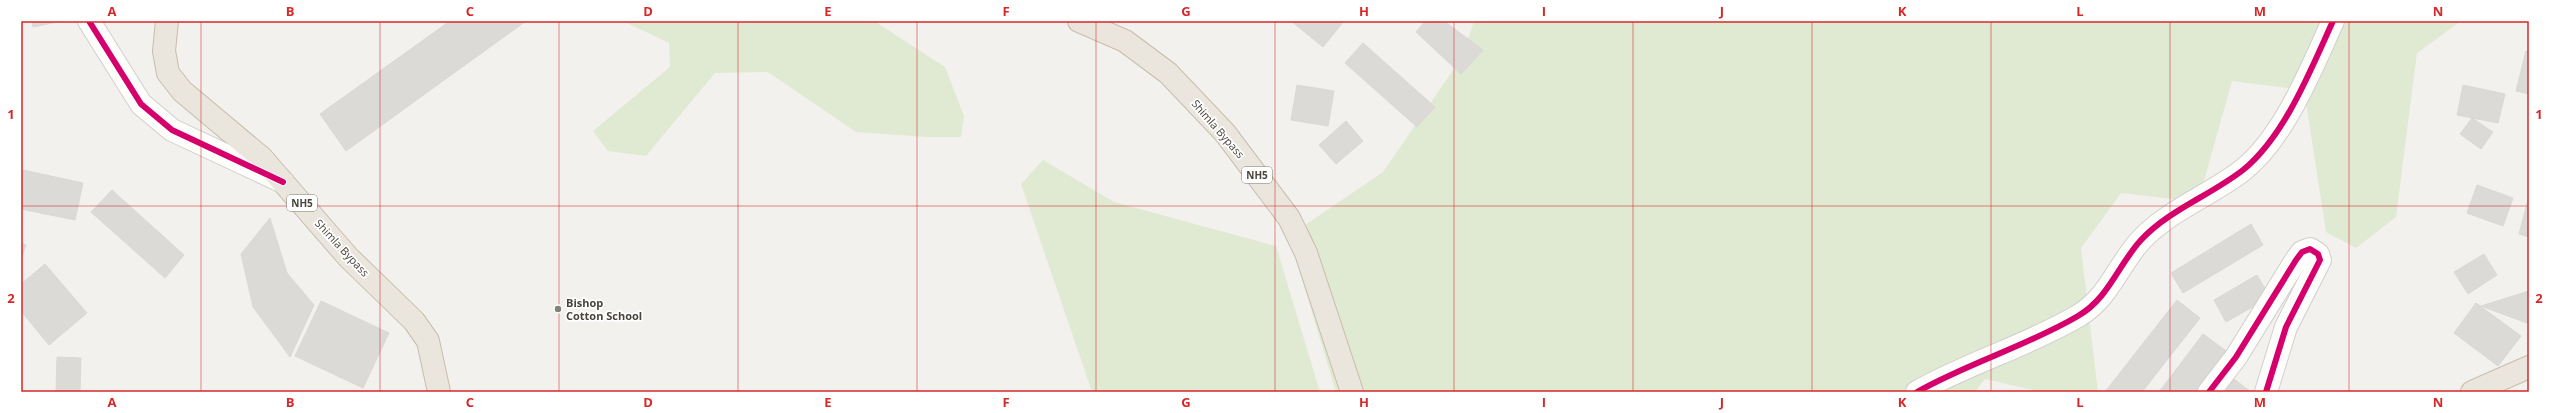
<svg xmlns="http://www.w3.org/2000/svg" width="2550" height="413" font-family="'Open Sans',sans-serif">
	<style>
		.green { fill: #e0e9d2 }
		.building { fill: #dcdad7; stroke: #dbd8d4 }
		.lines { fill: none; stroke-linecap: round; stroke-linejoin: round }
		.minor-casing { stroke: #d1cfcc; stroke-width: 24 }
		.highway-casing { stroke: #c7bdad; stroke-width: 24 }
		.minor { stroke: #fdfdfc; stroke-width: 22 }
		.highway { stroke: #ebe6dd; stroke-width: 22 }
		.cycleway-casing { stroke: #fff; stroke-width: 8 }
		.cycleway { stroke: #d6006c; stroke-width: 6 }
		.grid { fill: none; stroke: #d62828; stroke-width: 1; stroke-opacity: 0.55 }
		.poi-dot { fill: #84807a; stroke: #fff; stroke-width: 1.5 }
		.labels { text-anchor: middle; stroke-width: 3.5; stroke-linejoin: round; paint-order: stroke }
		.shield { fill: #fff; stroke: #7f7b76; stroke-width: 1 }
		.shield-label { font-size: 10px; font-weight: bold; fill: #48433b }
		.street-label { font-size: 11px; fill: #48433b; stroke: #fff }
		.poi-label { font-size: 11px; font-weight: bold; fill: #48433b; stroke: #fff; text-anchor: start }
		.neatline { fill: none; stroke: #d62828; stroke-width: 1.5 }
		.grid-label { font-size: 13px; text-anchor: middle; font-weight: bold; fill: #d62828 }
	</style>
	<rect width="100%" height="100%" fill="#f3f1ee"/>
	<g class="green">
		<polygon points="623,21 874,21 945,67 964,116 961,137 927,137 856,132 768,72 715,73 646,156 608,151 593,131 670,67 669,43"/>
		<polygon points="1474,21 2461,21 2417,53 2396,217 2356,248 2326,232 2304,90 2232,81 2198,202 2121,193 2081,248 2098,392 2042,392 1985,379 1975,392 1336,392 1289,236 1383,172 1462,57"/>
		<polygon points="1043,160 1114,202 1276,246 1320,392 1092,392 1021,184"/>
	</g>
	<g class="building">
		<polygon points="32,21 62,21 33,27"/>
		<polygon points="450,21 526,21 346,151 320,114"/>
		<polygon points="1291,21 1344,21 1323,47"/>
		<polygon points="1425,21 1444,21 1483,50 1461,74 1416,32"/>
		<polygon points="1363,43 1435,107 1417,127 1345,63"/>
		<polygon points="2526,51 2529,52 2529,94 2516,91"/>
		<polygon points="1297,85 1334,91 1328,126 1291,120"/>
		<polygon points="2463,85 2505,94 2498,123 2457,115"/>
		<polygon points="2472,118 2493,132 2481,149 2460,134"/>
		<polygon points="1346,121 1363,141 1336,164 1319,145"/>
		<polygon points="23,170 83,183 75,220 21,209"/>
		<polygon points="2477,185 2513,198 2503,226 2467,213"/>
		<polygon points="112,190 184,255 165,278 91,212"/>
		<polygon points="2529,196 2529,237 2519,234"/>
		<polygon points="270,218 287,273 314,305 290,357 253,307 241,254"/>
		<polygon points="2251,224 2263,245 2183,293 2171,273"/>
		<polygon points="21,243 26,245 21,259"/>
		<polygon points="2484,254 2497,275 2468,294 2454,272"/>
		<polygon points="45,264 87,313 49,345 21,311 21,284"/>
		<polygon points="2257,275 2270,297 2226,322 2214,300"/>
		<polygon points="2529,291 2527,323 2481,306"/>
		<polygon points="2177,300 2200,318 2142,392 2105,392"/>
		<polygon points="321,301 389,333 363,388 295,356"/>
		<polygon points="2476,303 2521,336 2498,366 2454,333"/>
		<polygon points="2203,334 2229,353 2200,392 2159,392"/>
		<polygon points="57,357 81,358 80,392 56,392"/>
		<polygon points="2234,379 2251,392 2224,392"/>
	</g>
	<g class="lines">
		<defs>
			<g id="minor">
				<polyline points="89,21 141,104 172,130 283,182"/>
				<path d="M 1917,392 C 1968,363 2027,346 2078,316 C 2109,298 2118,265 2141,240 C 2169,210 2211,195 2243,170 C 2285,136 2311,69 2333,21"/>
				<polyline points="2209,392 2236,357 2296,260 2302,252 2310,249 2318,254 2320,260 2286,327 2266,392"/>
			</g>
			<g id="highway">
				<polyline points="167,21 164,51 168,73 182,91 262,158 348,257 414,321 428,341 439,392"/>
				<polyline points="1079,21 1125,41 1168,73 1225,133 1289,218 1306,253 1352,392"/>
				<polyline points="2472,392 2529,367"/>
			</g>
		</defs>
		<use href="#minor" class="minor-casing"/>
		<use href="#highway" class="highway-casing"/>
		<use href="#minor" class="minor"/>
		<use href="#highway" class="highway"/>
		<defs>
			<g id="cycleway">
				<polyline points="89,21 141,104 172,130 283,182"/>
				<path d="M 1917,392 C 1968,363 2027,346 2078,316 C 2109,298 2118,265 2141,240 C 2169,210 2211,195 2243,170 C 2285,136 2311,69 2333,21"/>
				<polyline points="2209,392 2236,357 2296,260 2302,252 2310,249 2318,254 2320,260 2286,327 2266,392"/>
			</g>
		</defs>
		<use href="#cycleway" class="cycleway-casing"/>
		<use href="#cycleway" class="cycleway"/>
	</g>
	<path class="grid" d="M 201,21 L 201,392M 380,21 L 380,392M 559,21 L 559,392M 738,21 L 738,392M 917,21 L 917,392M 1096,21 L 1096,392M 1275,21 L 1275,392M 1454,21 L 1454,392M 1633,21 L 1633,392M 1812,21 L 1812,392M 1991,21 L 1991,392M 2170,21 L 2170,392M 2349,21 L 2349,392M 21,206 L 2529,206"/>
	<circle class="poi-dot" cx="558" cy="309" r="4"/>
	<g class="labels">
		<g class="shield">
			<rect x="1242" y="167" width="30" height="16" rx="3"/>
			<rect x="287" y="195" width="30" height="16" rx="3"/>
		</g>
		<g class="shield-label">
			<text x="1257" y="179">NH5</text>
			<text x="302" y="207">NH5</text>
		</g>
		<g class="street-label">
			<text transform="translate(1218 129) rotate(49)" y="4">Shimla Bypass</text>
			<text transform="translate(342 248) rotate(47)" y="4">Shimla Bypass</text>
		</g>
		<g class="poi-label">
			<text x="566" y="307">Bishop<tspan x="566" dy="13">Cotton School</tspan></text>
		</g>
	</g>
	<rect width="2550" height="413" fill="none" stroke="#ffffff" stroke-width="44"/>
	<rect x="22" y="22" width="2506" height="369" class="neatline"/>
	<g class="grid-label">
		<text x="112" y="16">A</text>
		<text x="290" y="16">B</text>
		<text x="470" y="16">C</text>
		<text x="648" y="16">D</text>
		<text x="828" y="16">E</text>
		<text x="1006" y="16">F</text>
		<text x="1186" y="16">G</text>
		<text x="1364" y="16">H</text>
		<text x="1544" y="16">I</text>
		<text x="1722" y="16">J</text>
		<text x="1902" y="16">K</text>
		<text x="2080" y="16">L</text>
		<text x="2260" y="16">M</text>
		<text x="2438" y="16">N</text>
		<text x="11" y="119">1</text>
		<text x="2539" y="119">1</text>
		<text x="11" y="303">2</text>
		<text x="2539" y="303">2</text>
		<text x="112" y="407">A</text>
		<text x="290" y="407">B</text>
		<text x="470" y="407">C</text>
		<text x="648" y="407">D</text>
		<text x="828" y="407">E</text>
		<text x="1006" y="407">F</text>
		<text x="1186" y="407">G</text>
		<text x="1364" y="407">H</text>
		<text x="1544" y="407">I</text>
		<text x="1722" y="407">J</text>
		<text x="1902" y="407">K</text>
		<text x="2080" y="407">L</text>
		<text x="2260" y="407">M</text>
		<text x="2438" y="407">N</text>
	</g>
</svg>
